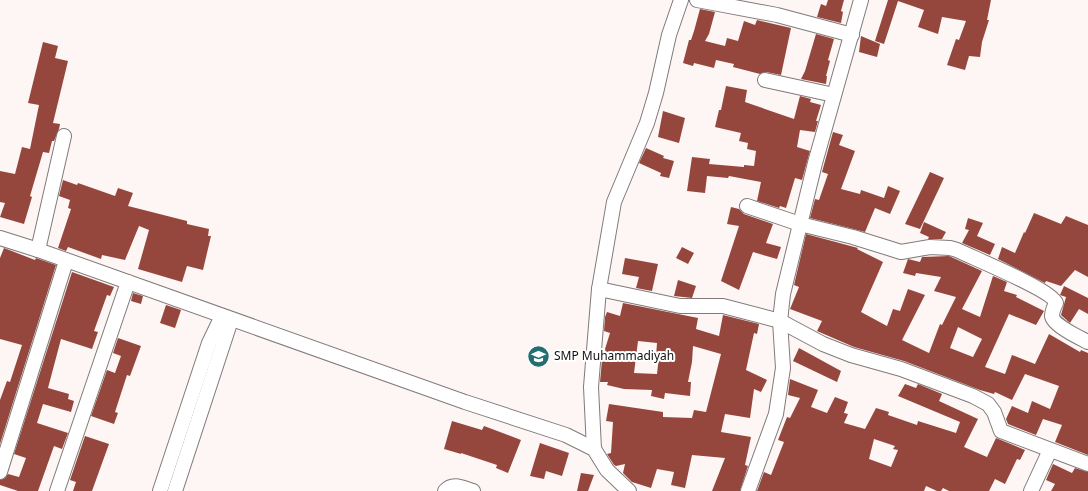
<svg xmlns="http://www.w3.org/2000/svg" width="1088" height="491" font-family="'Noto Sans',sans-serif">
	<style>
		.building { fill: #96473d; fill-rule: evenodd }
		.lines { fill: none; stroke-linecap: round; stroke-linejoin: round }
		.street-casing { stroke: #807b7a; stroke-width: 16 }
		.street { stroke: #fff; stroke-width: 14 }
		.labels { text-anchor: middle; stroke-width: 4; stroke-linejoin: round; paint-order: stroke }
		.poi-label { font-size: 12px; fill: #100e0e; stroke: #fff; text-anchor: start }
	</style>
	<rect width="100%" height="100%" fill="#fdf6f5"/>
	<g class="building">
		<polygon points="828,0 844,0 841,11 843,12 841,23 817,17 821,4 826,6"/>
		<polygon points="888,0 991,0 987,20 989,20 982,42 980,57 969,56 965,70 947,65 956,39 959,40 966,21 942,17 938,34 918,27 924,10 898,1 884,44 875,41"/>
		<polygon points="700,9 715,12 709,34 705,41 725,46 727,38 738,41 744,21 755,25 757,20 791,28 781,75 766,72 760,74 733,67 734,64 716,60 714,68 694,63 693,66 683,63 689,40 691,40 694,31"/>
		<polygon points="816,34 834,39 828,60 830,61 826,76 827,76 826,84 801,79 805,71"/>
		<polygon points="861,36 880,44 877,57 859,52"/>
		<polygon points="43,42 58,46 55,58 68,61 53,123 60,124 59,129 54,141 52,141 49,153 43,152 30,196 32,197 24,224 0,217 5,203 0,202 0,171 15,174 22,147 30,149 39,105 28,103"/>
		<polygon points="726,86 747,90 745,102 794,119 800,96 811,99 810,102 821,105 816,121 818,121 815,132 800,130 797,147 810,151 802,180 795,178 786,208 780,206 779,208 757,201 761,182 729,176 728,178 707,176 705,193 687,191 692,157 710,159 709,164 744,167 744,165 754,166 756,151 747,149 748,143 739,141 741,133 715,127 719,110 721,110"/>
		<polygon points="663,111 685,118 679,143 658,137"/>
		<polygon points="833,132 843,135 839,145 855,151 841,189 860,194 861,190 884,198 888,186 900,191 890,214 875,208 865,232 810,218 815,199 819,200 828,174 822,172"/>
		<polygon points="646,148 664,156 663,158 674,161 669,178 660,176 661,173 639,163"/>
		<polygon points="930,172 944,178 920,229 905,224"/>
		<polygon points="63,180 77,185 78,183 115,196 118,188 133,193 128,206 187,221 187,224 209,229 208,236 211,236 203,270 187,266 182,282 138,269 149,230 139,226 125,260 102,255 101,259 68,247 66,251 58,248 71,209 68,208 70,200 59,196"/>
		<polygon points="731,207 739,209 744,214 773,224 766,243 781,247 777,259 753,252 739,290 721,281 739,226 727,224"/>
		<polygon points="1034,213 1061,224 1066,216 1088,225 1088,277 1075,270 1061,286 1046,281 1045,283 998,259 1002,247 1015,253 1024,232 1025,233"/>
		<polygon points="968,218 983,223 977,236 995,244 990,255 962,243 969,230 965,229"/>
		<polygon points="924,222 946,232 942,239 928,239 929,237 920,233"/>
		<path d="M 806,234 L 858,248 L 857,249 L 883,262 L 861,312 L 887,326 L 893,309 L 900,311 L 908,289 L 925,295 L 902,340 L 929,353 L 940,324 L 942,325 L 956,297 L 934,291 L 941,277 L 916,273 L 915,276 L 903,273 L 908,259 L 920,262 L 922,257 L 949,256 L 982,271 L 962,309 L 980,317 L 993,276 L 1007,282 L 1004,291 L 1017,295 L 1016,297 L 1044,311 L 1036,325 L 1009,314 L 985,367 L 1005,374 L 1012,355 L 1035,364 L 1049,334 L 1080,352 L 1081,350 L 1088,353 L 1088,455 L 1055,442 L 1062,425 L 1043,419 L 1036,435 L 1008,424 L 1006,419 L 1012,406 L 1028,413 L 1032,401 L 1050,409 L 1059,386 L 1025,374 L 1012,400 L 995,392 L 994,394 L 980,390 L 904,361 L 854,347 L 817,331 L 822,321 L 790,309 L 799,287 L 794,285 ZM 958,327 L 982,339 L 973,357 L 950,348 Z"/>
		<polygon points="682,247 694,253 688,264 676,258"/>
		<polygon points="4,248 35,260 36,258 56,265 0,444 0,400 7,381 10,382 22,345 0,339 0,258"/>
		<polygon points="625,258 658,264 652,291 636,288 639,277 622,274"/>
		<polygon points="72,272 114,287 110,296 107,295 94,331 98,332 92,349 61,339 48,388 69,394 68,399 74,401 71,412 43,404 37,423 68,433 62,449 54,446 38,491 18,491 0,485 0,480 5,478 8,474 19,477 26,458 14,454"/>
		<polygon points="678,280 696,286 692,298 674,296"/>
		<polygon points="1064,286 1088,298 1088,314 1079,309 1070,323 1061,315 1066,297 1060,295"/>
		<polygon points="133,293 143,296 141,304 131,301"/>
		<path d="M 623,303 L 698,318 L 696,329 L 719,336 L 723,315 L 759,324 L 757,334 L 754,333 L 746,370 L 767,380 L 761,392 L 754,389 L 750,418 L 725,414 L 721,432 L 751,437 L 745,465 L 748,466 L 740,491 L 712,491 L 725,458 L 692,455 L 685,488 L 671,485 L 674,472 L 657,469 L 651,488 L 632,482 L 623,473 L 625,464 L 616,466 L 614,465 L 607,454 L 611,453 L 613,422 L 606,421 L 609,404 L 663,412 L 663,417 L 692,418 L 694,410 L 706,412 L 721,354 L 693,346 L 692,362 L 688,382 L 691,382 L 690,396 L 665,393 L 664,399 L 651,396 L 652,390 L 624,389 L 607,385 L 608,382 L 600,382 L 602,360 L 608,361 L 605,349 L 610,333 L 604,331 L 605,317 L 607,312 L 620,316 ZM 638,341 L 657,343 L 656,356 L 659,356 L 657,374 L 634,373 Z"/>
		<polygon points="166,305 181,310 175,328 160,323"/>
		<polygon points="118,338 141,346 130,376 127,375 115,412 118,413 114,424 91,416 107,370 115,373 121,356 113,353"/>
		<polygon points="799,348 841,371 837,382 793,361"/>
		<path d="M 790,379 L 818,390 L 811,407 L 827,413 L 835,397 L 848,402 L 844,413 L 848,414 L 844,423 L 865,429 L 876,408 L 889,412 L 888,415 L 917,425 L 918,421 L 956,433 L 960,422 L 898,396 L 905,384 L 916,388 L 918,384 L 942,394 L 939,401 L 978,419 L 964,447 L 987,457 L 996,438 L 1025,450 L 1020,460 L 1017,459 L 1005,484 L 995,479 L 989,491 L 949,491 L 943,488 L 941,491 L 937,491 L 926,486 L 924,491 L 757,491 L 764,472 L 771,475 L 784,442 L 778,440 L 787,417 L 790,418 L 800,398 L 788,395 ZM 874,439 L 895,446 L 893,449 L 898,450 L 891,467 L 869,459 Z"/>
		<polygon points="452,421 482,430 484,426 521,440 508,473 496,468 497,465 461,453 461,454 444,449"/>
		<polygon points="85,436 109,444 92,491 73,491 76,482 70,480"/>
		<polygon points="540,443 569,453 562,476 546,471 544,479 530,476"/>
		<polygon points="1053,464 1072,473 1075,468 1088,472 1088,491 1051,491 1055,484 1046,480"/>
		<polygon points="581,473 594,475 588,491 577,491"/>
	</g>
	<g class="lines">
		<defs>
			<g id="street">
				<polyline points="697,0 777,15 852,35"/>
				<polyline points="765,80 834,95"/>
				<path d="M 747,206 L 800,224 L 853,237 L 901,252 L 930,247 L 950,248 L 957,250 C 973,258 1052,290 1056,303 C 1054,307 1052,312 1052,316 C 1053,325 1080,338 1088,342"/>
				<polyline points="0,238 38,250 465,402 566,435 594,449 607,470 629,491"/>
				<polyline points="38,250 64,136"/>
				<polyline points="599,289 680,306 723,306 780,321 823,344 851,355 901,369 973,396 988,404 994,412 1001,431 1088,464"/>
				<polyline points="594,449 591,387 599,289 614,202 647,123 656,93 669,35 681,0"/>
				<polyline points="0,472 66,261"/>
				<polyline points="57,491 128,282"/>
				<polyline points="160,491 209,343 222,316"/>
				<polyline points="175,491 231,320"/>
				<path d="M 445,491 C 453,482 463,488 473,491"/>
				<polyline points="748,491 776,414 783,368 780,321 783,294 815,163 861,0"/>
				<polyline points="1031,491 1050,450"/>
			</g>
		</defs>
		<use href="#street" class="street-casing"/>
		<use href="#street" class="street"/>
	</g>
	<defs>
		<symbol id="school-disc" viewBox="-11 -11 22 22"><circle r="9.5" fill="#236f70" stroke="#fff"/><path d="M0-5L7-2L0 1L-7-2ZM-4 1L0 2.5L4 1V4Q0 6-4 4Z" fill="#fff"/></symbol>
	</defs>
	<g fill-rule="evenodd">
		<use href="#school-disc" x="526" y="344" width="25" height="25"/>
	</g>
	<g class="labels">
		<g class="poi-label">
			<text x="554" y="360">SMP Muhammadiyah</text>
		</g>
	</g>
</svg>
